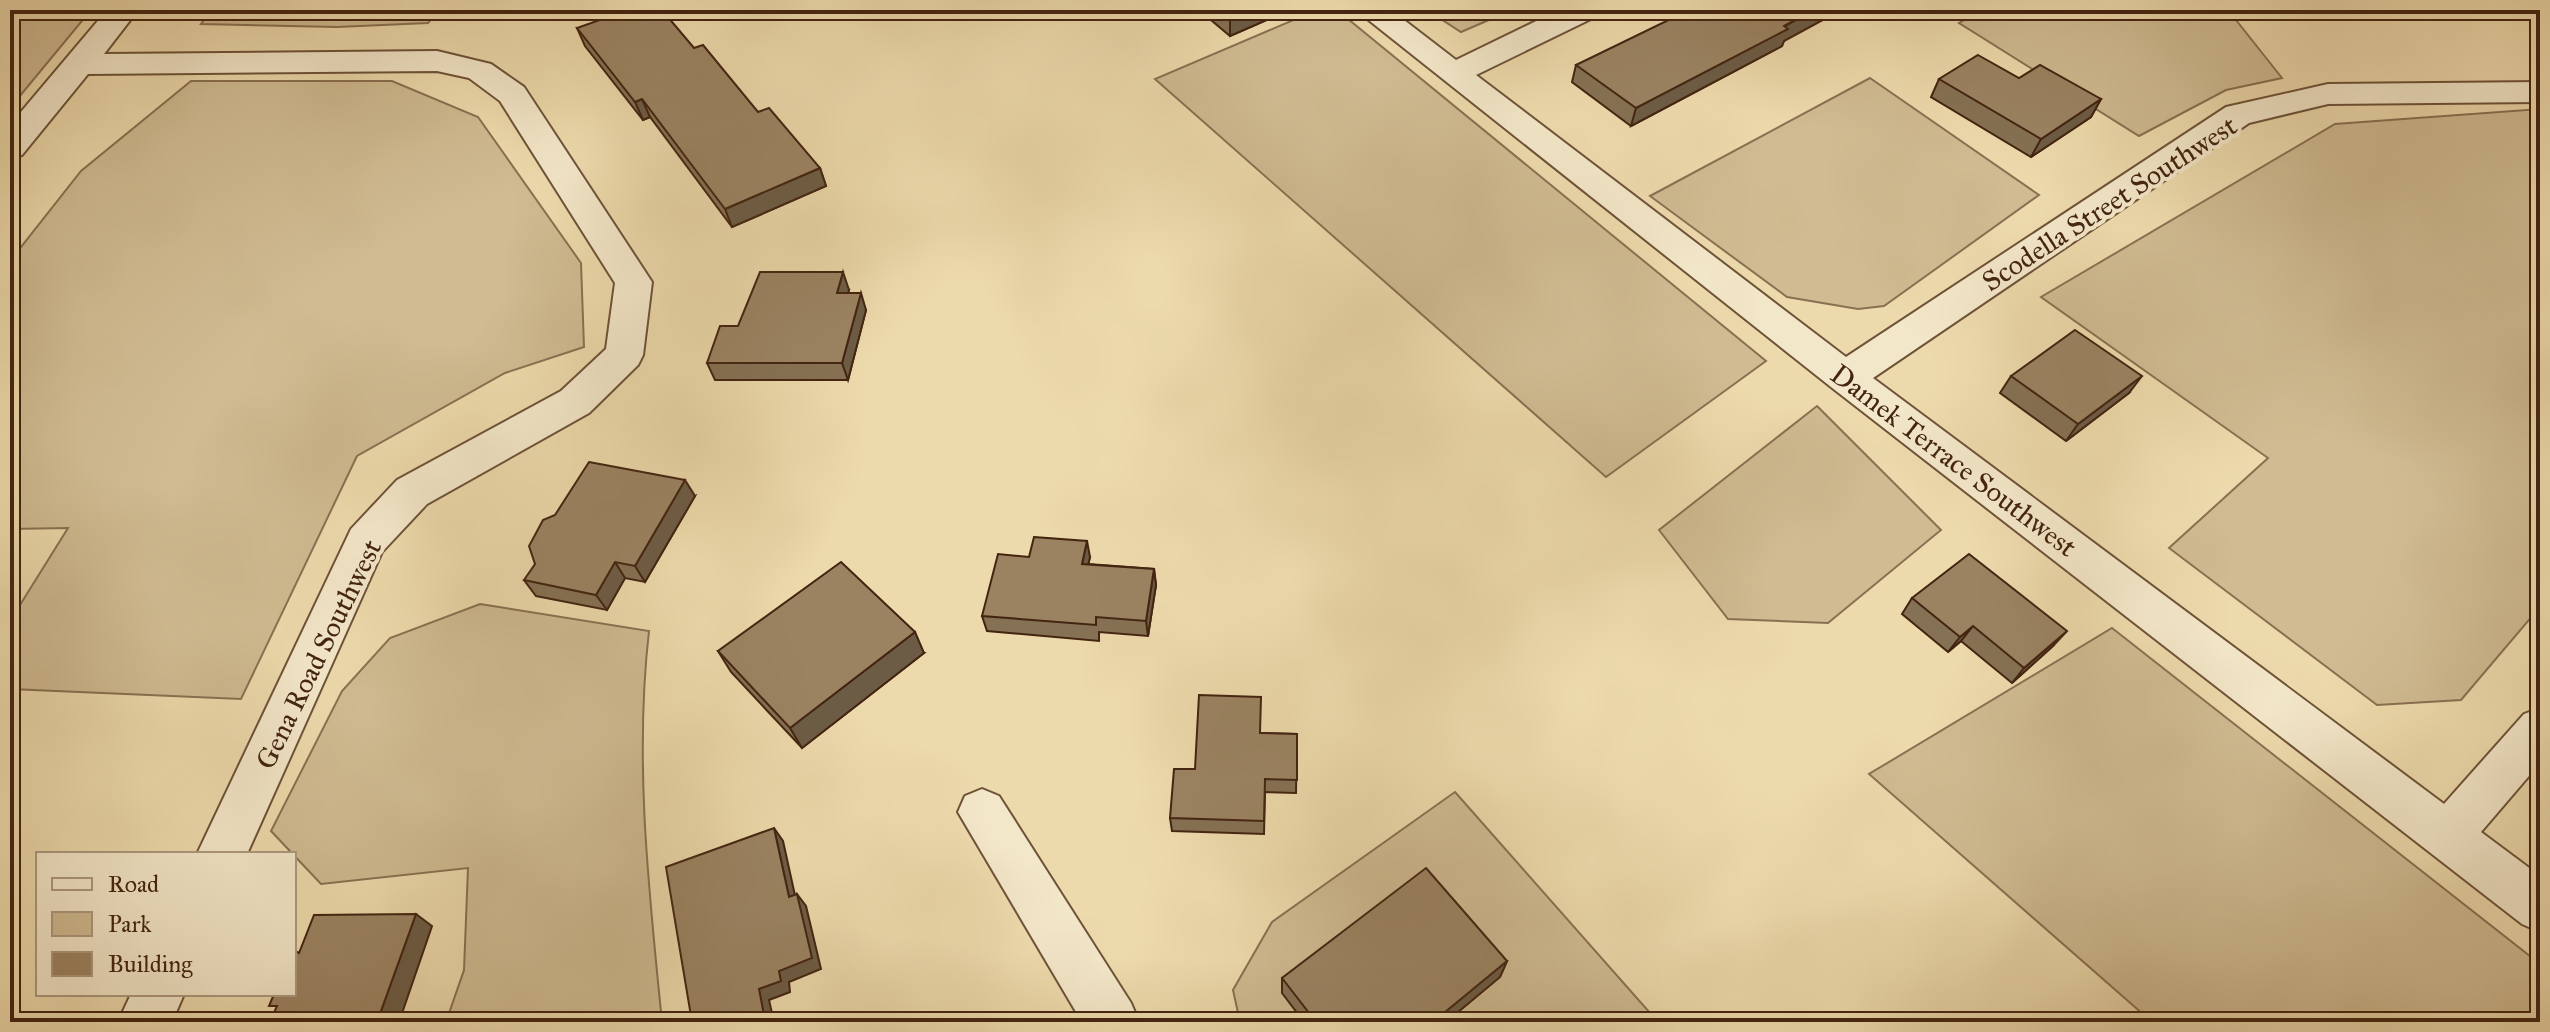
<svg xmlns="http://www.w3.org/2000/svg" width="2550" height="1032" font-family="'IM FELL Great Primer',serif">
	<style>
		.green { fill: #d0bb92; stroke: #8a7052; stroke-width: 2 }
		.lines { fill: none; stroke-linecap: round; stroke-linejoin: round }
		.street-casing { stroke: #6e5238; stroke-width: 4 }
		.street { fill: #f3e7c9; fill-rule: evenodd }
		.wall { fill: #857154; stroke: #432411; stroke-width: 2 }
		.shaded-wall { fill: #6c5c45; stroke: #432411; stroke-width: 2 }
		.building { fill: #9b8362; stroke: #432411; stroke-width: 2 }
		.labels { text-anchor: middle; stroke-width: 8; stroke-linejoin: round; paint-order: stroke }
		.street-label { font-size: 28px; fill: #432411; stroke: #f3e7c9 }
	</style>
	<rect width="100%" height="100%" fill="#eddaac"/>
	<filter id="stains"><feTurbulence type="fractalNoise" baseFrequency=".0025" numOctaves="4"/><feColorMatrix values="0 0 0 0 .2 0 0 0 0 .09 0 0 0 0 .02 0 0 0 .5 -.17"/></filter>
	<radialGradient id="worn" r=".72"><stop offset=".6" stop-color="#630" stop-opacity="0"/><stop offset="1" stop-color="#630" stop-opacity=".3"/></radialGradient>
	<g class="green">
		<polygon points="10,10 91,10 10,108"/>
		<polygon points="211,10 439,10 428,23 337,27 201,24"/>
		<polygon points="1317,10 1337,10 1766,361 1606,477 1155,79"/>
		<polygon points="1427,10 1512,10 1461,32"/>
		<polygon points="1982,10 2228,10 2282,78 2226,90 2139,136 1959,23"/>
		<polygon points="1870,78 2039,195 1884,306 1858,309 1787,297 1650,196"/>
		<polygon points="191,81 392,81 478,117 581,263 584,347 505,373 357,456 241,699 10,689 10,621 68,528 10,529 10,261 81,171"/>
		<polygon points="2540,109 2540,607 2461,700 2377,705 2169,548 2268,458 2041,297 2335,124"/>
		<polygon points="1817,406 1941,530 1828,623 1728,619 1659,530"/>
		<path d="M 480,604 L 649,631 C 634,761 649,892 662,1022 L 446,1022 L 464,970 L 468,868 L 321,884 L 271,831 L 342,691 L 390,638 Z"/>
		<polygon points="2112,628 2540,964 2540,1022 2152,1022 1869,774"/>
		<polygon points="1455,792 1658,1022 1240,1022 1233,990 1272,922"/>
	</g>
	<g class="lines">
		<defs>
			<g id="street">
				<polygon points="107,10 138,10 104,54 437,51 491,64 524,87 652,282 643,355 638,365 589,413 427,504 382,552 247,854 197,854 351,529 397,480 561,391 606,349 615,283 500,101 469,78 437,71 88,74 22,155 10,158 10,125"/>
				<polygon points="1356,10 1391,10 1456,60 1559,10 1599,10 1595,17 1476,75 1846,357 2226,107 2328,84 2540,82 2540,102 2328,104 2249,123 1873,378 2444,804 2524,714 2540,708 2540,763 2481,832 2540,876 2540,932 2522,924 1831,387"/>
				<polygon points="982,789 999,796 1131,1003 1139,1022 1082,1022 958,812 965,796"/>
				<polygon points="131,994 184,994 172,1022 118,1022"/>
			</g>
		</defs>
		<use href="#street" class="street-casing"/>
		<use href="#street" class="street"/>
	</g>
	<g class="wall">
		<polygon points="1199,10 1278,10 1278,15 1230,36"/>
		<polygon points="577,28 694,48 758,112 820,168 826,186 732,227 650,117 643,120 585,46"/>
		<polygon points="1784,41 1782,46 1631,126 1572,82 1576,65"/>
		<polygon points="2019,78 2101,99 2091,117 2031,157 1931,97 1939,79"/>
		<polygon points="849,290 848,293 866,310 848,380 715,380 707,363 738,326"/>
		<polygon points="2011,376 2129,393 2066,441 2000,393"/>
		<polygon points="695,496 645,582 625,578 607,610 536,596 524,580"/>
		<polygon points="1029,557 1090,557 1088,564 1154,569 1156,585 1148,636 1099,632 1099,641 987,631 982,616"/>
		<polygon points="1912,598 2053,646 2012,683 1961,641 1948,652 1902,614"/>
		<polygon points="718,651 924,653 802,748 731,672"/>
		<polygon points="1261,733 1297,734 1296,793 1265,792 1264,834 1172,831 1170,818 1195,769"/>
		<polygon points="1507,961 1500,977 1446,1022 1304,1022 1282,993 1282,978"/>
	</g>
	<g class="shaded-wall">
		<polygon points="1248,10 1278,10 1278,15 1230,36 1230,18"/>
		<polygon points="1814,10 1841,10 1784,41 1782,46 1631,126 1636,108"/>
		<polygon points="642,99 650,117 643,120 635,102"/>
		<polygon points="2101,99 2091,117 2031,157 2041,139"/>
		<polygon points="820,168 826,186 732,227 725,209"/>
		<polygon points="843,272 849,290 843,310 837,293"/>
		<polygon points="861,293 866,310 848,380 842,363"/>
		<polygon points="2142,376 2129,393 2066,441 2078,424"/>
		<polygon points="685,480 695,496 645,582 635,566"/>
		<polygon points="1087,541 1090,557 1085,580 1082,564"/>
		<polygon points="615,562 625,578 607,610 596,595"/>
		<polygon points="1154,569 1156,585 1148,636 1146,621"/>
		<polygon points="1973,626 1961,641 1948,652 1960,637"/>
		<polygon points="2067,631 2053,646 2012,683 2024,668"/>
		<polygon points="915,632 924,653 802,748 790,728"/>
		<polygon points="774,828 783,841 798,909 789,897"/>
		<polygon points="797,894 806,906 821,969 789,982 790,992 769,1000 774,1022 760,1022 759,989 779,971"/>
		<polygon points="416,914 432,926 399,1022 377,1022"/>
		<polygon points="1507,961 1500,977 1446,1022 1433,1022"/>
	</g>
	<g class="building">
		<polygon points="628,10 662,10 694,48 703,45 758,112 769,108 820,168 725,209 642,99 635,102 577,28"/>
		<polygon points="1220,10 1248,10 1230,18"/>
		<polygon points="1689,10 1814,10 1784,26 1788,29 1636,108 1576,65"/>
		<polygon points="1978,55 2019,78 2040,65 2101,99 2041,139 1939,79"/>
		<polygon points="760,272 843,272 837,293 861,293 842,363 707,363 720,326 738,326"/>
		<polygon points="2075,330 2142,376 2078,424 2011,376"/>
		<polygon points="589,462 685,480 635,566 615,562 596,595 524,580 535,564 529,546 543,520 555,515"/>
		<polygon points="1034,537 1087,541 1082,564 1154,569 1146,621 1096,617 1096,625 982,616 998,554 1029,557"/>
		<polygon points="1969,554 2067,631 2024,668 1973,626 1960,637 1912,598"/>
		<polygon points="841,562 915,632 790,728 718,651"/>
		<polygon points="1199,695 1261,697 1260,733 1297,734 1297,780 1265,779 1264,821 1170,818 1174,769 1195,769"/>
		<polygon points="774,828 789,897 797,894 812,958 779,971 781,981 759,989 765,1020 760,1022 692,1022 666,867"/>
		<polygon points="1426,868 1507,961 1433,1022 1316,1022 1282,978"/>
		<polygon points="416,914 377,1022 270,1022 277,1006 269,1006 274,994 294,994 294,950 299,953 314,915"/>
	</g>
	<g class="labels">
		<g class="street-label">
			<text transform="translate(2109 203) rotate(-33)" y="10">Scodella Street Southwest</text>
			<text transform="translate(1954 460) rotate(37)" y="10">Damek Terrace Southwest</text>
			<text transform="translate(318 654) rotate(-64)" y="10">Gena Road Southwest</text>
		</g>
	</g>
	<rect width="2550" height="1032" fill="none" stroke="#eddaac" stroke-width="40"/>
	<rect x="12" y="12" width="2526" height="1008" fill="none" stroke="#432411" stroke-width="4"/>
	<rect x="20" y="20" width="2510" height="992" fill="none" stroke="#432411" stroke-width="2"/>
	<rect x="36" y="852" width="260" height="144" fill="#f3e7c9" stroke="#ad997f" stroke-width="2"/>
	<rect x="52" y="878" width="40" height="12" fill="#f3e7c9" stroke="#ad997f" stroke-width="2"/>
	<text x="108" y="892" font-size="24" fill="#432411">Road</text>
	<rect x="52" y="912" width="40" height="24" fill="#d0bb92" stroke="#ad997f" stroke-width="2"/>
	<text x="108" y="932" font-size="24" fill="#432411">Park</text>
	<rect x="52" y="952" width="40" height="24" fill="#9b8362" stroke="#ad997f" stroke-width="2"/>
	<text x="108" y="972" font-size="24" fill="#432411">Building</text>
	<rect width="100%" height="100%" filter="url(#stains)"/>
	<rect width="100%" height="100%" fill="url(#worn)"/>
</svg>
